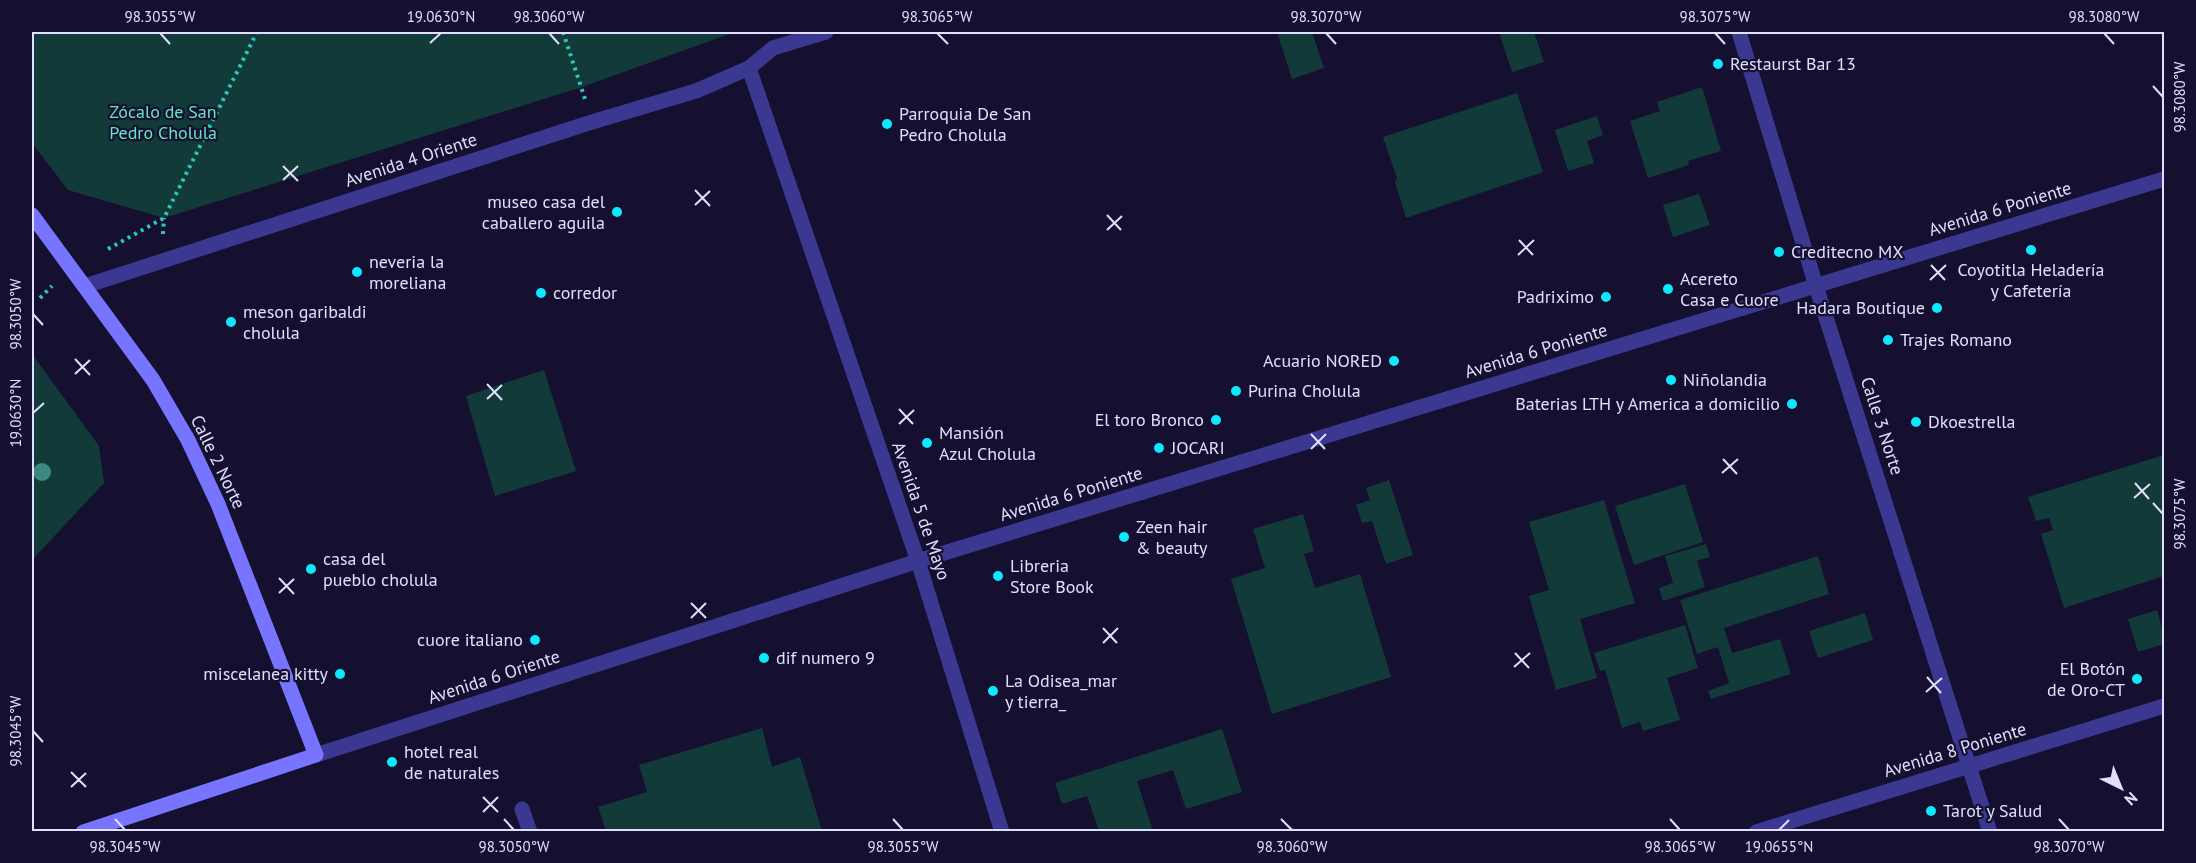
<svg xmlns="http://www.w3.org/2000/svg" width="2196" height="863" font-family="'PT Sans',sans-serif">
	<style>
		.green { fill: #123a38 }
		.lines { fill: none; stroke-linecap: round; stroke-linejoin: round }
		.path { stroke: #27cabe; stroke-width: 4; stroke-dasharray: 3 4.5; stroke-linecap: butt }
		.minor { stroke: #3a3891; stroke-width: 15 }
		.tertiary { stroke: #3a3891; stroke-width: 15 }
		.secondary { stroke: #7775ff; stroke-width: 15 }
		.tree { fill: #3e8882 }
		.ticks { fill: none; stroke: #e1deff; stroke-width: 2 }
		.poi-dot { fill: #0ae9ff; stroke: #15102f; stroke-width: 2 }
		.labels { text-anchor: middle; stroke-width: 4.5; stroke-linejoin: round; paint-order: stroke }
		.poi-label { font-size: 18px; fill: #e1deff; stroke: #15102f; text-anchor: start }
		.park-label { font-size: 18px; fill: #5feac6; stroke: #15102f }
		.street-label { font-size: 18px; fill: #e1deff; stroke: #15102f }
		.neatline { fill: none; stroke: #e1deff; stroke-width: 2 }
		.ticks-label { font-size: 15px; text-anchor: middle; fill: #e1deff }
	</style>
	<rect width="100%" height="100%" fill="#15102f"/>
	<g class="green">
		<polygon points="32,32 735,32 582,87 164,218 68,190 32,143"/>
		<polygon points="1277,32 1312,32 1324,68 1292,79"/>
		<polygon points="1499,32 1534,32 1544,62 1512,72"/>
		<polygon points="1702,87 1721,151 1688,161 1689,165 1648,178 1630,121 1660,111 1657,102"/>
		<polygon points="1517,93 1543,172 1406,218 1395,182 1397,178 1383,137"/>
		<polygon points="1597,116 1603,135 1587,141 1594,163 1568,171 1555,130"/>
		<polygon points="1699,194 1710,225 1673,237 1663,205"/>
		<polygon points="32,354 99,446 104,483 32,560"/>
		<polygon points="544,370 576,471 495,496 466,396"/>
		<polygon points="2164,455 2164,576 2064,608 2041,534 2053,530 2049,518 2036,521 2028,497"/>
		<polygon points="1389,480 1413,555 1386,564 1372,521 1362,523 1356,505 1370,500 1366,488"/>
		<polygon points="1685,484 1703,542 1634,565 1615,506"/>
		<polygon points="1604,500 1635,603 1580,619 1597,678 1556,690 1529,596 1549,590 1529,522"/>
		<polygon points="1303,514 1314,551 1304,554 1315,588 1360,574 1391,677 1272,714 1231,579 1265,568 1253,529"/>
		<polygon points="1706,544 1710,557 1697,561 1705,587 1663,601 1659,588 1673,583 1665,556"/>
		<polygon points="1818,556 1829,594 1724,628 1732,653 1780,639 1791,674 1711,699 1708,691 1729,683 1718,647 1697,654 1680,600"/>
		<polygon points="2157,610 2164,635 2164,644 2138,652 2128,619"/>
		<polygon points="1865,613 1873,640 1818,658 1809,631"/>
		<polygon points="1685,625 1698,668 1667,678 1680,720 1643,731 1640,722 1622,728 1605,670 1600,671 1594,653"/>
		<polygon points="762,728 772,767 800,757 822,831 606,831 598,807 647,792 639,765"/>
		<polygon points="1222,729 1242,792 1186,809 1173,770 1137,781 1153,831 1099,831 1087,796 1062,804 1055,783"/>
	</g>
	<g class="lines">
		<g class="path">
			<polyline points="563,32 585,99"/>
			<polyline points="163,234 164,218"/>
			<polyline points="108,249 164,218 257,32"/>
			<polyline points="40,298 52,286"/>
		</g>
		<g class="minor">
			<polyline points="1739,32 1816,286 1990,832"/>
			<polyline points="749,68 773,48 826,32"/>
			<polyline points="316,755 918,561 2164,179"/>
			<polyline points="522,809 530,832"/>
			<polyline points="1756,832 2164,706"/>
		</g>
		<polyline class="tertiary" points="85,286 592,122 696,91 749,68 918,561 1002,832"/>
		<polyline class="secondary" points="32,215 153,380 188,440 218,504 316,755 83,832"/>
	</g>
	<circle class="tree" cx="42" cy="472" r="9"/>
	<path class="ticks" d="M 160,33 L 170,44M 549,33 L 559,44M 937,33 L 948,44M 1326,33 L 1336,44M 1715,33 L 1725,44M 2104,33 L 2114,44M 430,43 L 441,33M 2153,86 L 2163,97M 283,166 L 298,181M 283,180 L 298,166M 695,190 L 710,206M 695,205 L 710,191M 1107,215 L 1121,230M 1107,230 L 1122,216M 1519,240 L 1533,255M 1518,255 L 1534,240M 1931,265 L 1945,280M 1930,280 L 1946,265M 33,314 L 43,325M 75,359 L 90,375M 75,374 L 90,360M 487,384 L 502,400M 487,399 L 502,385M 899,409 L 913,424M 33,413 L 44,403M 899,424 L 914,410M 1311,434 L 1325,449M 1311,449 L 1326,434M 1723,459 L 1737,474M 1722,473 L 1738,459M 2135,483 L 2149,499M 2134,498 L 2150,484M 2153,503 L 2163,514M 279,578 L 294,594M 279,593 L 294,579M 691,603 L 706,618M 691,618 L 706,603M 1103,628 L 1117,643M 1103,643 L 1118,628M 1515,653 L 1529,668M 1514,667 L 1530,653M 1927,677 L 1941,693M 1926,692 L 1942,678M 33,731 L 43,742M 71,772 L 86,787M 71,787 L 86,773M 483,797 L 498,812M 483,812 L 498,797M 115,819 L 125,830M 504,819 L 514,830M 893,819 L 903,830M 1281,819 L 1292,830M 1670,819 L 1680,830M 2059,819 L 2069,830M 1779,830 L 1789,820"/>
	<g class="poi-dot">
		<circle cx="1718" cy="64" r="6"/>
		<circle cx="887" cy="124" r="6"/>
		<circle cx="617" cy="212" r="6"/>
		<circle cx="2031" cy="250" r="6"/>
		<circle cx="1779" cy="252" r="6"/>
		<circle cx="357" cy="272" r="6"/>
		<circle cx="1668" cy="289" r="6"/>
		<circle cx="541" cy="293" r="6"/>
		<circle cx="1606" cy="297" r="6"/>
		<circle cx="1937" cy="308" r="6"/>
		<circle cx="231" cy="322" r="6"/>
		<circle cx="1888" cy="340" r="6"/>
		<circle cx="1394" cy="361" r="6"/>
		<circle cx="1671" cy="380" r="6"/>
		<circle cx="1236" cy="391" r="6"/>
		<circle cx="1792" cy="404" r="6"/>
		<circle cx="1216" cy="420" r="6"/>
		<circle cx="1916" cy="422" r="6"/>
		<circle cx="927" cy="443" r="6"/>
		<circle cx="1159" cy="448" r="6"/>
		<circle cx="1124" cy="537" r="6"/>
		<circle cx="311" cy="569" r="6"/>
		<circle cx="998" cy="576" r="6"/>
		<circle cx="535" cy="640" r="6"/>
		<circle cx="764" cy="658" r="6"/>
		<circle cx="340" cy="674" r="6"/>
		<circle cx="2137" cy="679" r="6"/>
		<circle cx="993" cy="691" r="6"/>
		<circle cx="392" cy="762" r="6"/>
		<circle cx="1931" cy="811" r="6"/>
	</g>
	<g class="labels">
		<g class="poi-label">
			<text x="1730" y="70">Restaurst Bar 13</text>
			<text x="899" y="120">Parroquia De San<tspan x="899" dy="21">Pedro Cholula</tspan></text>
			<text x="605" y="208" text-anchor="end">museo casa del<tspan x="605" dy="21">caballero aguila</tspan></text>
			<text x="1791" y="258">Creditecno MX</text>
			<text x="369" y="268">neveria la<tspan x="369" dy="21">moreliana</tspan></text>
			<text x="2031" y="276" text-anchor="middle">Coyotitla Heladería<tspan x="2031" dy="21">y Cafetería</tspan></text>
			<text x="1680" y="285">Acereto<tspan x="1680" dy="21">Casa e Cuore</tspan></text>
			<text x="553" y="299">corredor</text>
			<text x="1594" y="303" text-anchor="end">Padriximo</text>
			<text x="1925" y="314" text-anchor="end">Hadara Boutique</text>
			<text x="243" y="318">meson garibaldi<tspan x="243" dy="21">cholula</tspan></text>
			<text x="1900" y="346">Trajes Romano</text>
			<text x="1382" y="367" text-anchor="end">Acuario NORED</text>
			<text x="1683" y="386">Niñolandia</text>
			<text x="1248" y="397">Purina Cholula</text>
			<text x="1780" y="410" text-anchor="end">Baterias LTH y America a domicilio</text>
			<text x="1204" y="426" text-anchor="end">El toro Bronco</text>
			<text x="1928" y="428">Dkoestrella</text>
			<text x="939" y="439">Mansión<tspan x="939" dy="21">Azul Cholula</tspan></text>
			<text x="1171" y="454">JOCARI</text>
			<text x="1136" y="533">Zeen hair<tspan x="1136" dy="21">&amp; beauty</tspan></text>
			<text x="323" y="565">casa del<tspan x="323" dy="21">pueblo cholula</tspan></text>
			<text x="1010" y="572">Libreria<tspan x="1010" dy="21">Store Book</tspan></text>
			<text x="523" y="646" text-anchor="end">cuore italiano</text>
			<text x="776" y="664">dif numero 9</text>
			<text x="2125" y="675" text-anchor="end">El Botón<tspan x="2125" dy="21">de Oro-CT</tspan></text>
			<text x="328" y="680" text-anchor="end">miscelanea kitty</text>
			<text x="1005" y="687">La Odisea_mar<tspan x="1005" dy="21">y tierra_</tspan></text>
			<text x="404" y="758">hotel real<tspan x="404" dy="21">de naturales</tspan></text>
			<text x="1943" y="817">Tarot y Salud</text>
		</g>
		<g class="park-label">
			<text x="163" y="118">Zócalo de San<tspan x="163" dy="21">Pedro Cholula</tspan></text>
		</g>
		<g class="street-label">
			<text transform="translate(411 160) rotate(-18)" y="6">Avenida 4 Oriente</text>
			<text transform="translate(2000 209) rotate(-17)" y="6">Avenida 6 Poniente</text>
			<text transform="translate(1536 351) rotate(-17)" y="6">Avenida 6 Poniente</text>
			<text transform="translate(1882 426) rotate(72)" y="6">Calle 3 Norte</text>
			<text transform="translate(218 462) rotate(64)" y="6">Calle 2 Norte</text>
			<text transform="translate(1071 494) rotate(-17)" y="6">Avenida 6 Poniente</text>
			<text transform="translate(921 511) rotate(71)" y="6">Avenida 5 de Mayo</text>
			<text transform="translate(494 677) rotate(-18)" y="6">Avenida 6 Oriente</text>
			<text transform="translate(1955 750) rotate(-17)" y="6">Avenida 8 Poniente</text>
		</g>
	</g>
	<rect width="2196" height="863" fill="none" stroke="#15102f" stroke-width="66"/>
	<g transform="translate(2121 788) rotate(137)" stroke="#15102f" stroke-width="4.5" paint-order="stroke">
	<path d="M0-4.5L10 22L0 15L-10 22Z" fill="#e1deff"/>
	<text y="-9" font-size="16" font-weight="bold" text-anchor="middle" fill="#e1deff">N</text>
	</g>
	<rect x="33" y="33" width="2130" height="797" class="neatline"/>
	<g class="ticks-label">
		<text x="160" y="22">98.3055°W</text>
		<text x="441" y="22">19.0630°N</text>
		<text x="549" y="22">98.3060°W</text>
		<text x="937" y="22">98.3065°W</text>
		<text x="1326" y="22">98.3070°W</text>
		<text x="1715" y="22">98.3075°W</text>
		<text x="2104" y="22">98.3080°W</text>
		<text transform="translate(2180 97) rotate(-90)" y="5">98.3080°W</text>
		<text transform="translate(16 314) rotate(-90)" y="5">98.3050°W</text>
		<text transform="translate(16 413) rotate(-90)" y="5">19.0630°N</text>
		<text transform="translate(2180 514) rotate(-90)" y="5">98.3075°W</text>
		<text transform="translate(16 731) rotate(-90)" y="5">98.3045°W</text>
		<text x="125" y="852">98.3045°W</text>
		<text x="514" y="852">98.3050°W</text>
		<text x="903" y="852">98.3055°W</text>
		<text x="1292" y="852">98.3060°W</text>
		<text x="1680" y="852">98.3065°W</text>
		<text x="1779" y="852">19.0655°N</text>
		<text x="2069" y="852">98.3070°W</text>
	</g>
</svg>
